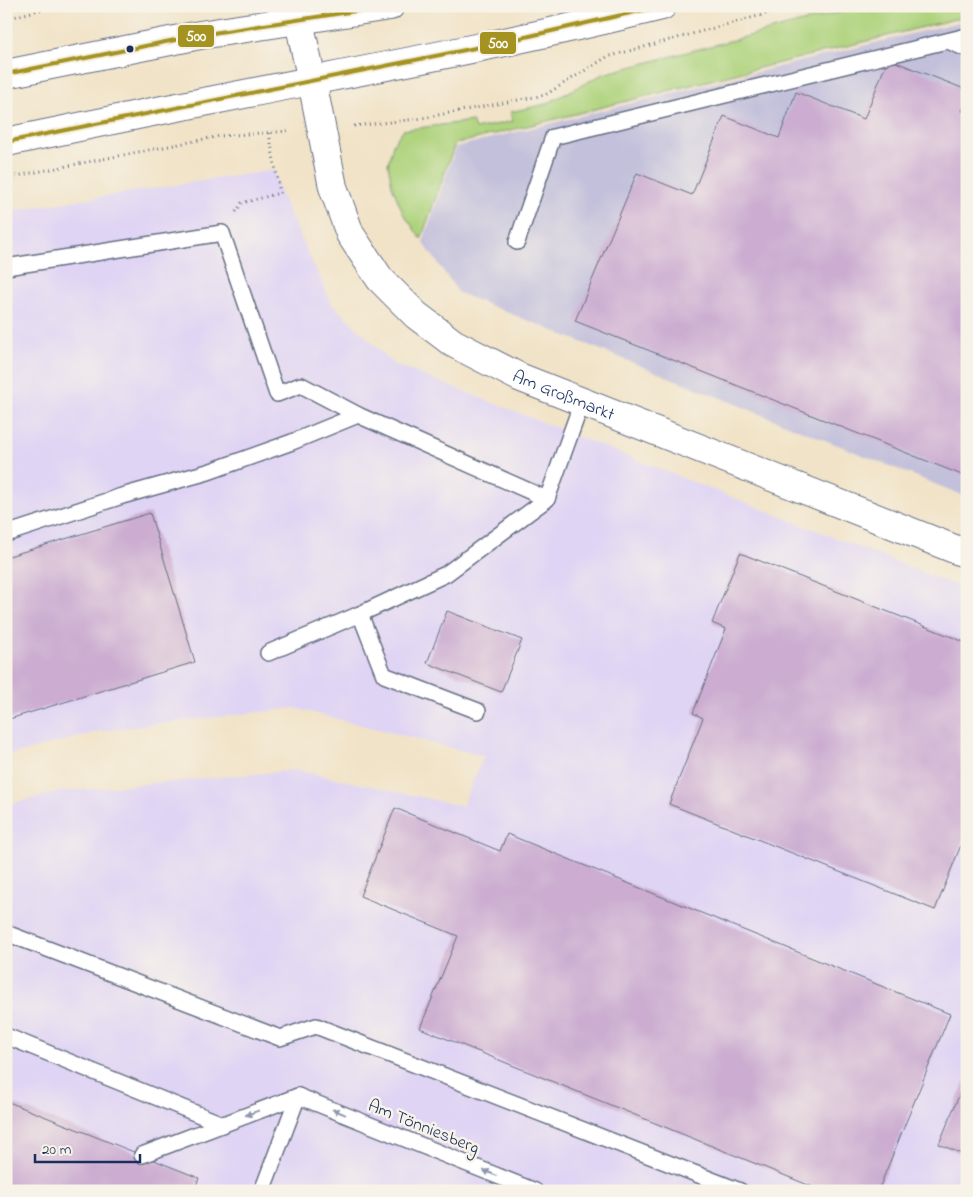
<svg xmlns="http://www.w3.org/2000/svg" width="973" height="1197" font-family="'Indie Flower',sans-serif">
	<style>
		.built { fill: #dfd4f4 }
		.industrial { fill: #c3c0db }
		.green { fill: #afd37d; stroke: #65816e }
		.building { fill: #ccadd1 }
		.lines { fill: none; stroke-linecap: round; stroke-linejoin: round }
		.lane-casing { stroke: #666e83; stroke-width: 18 }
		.street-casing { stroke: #666e83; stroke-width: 30 }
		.secondary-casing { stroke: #666e83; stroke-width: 30 }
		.path { stroke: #666e83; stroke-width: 3; stroke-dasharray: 1 4; stroke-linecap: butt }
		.lane { stroke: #fff; stroke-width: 15 }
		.street { stroke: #fff; stroke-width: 28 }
		.secondary { stroke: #fff; stroke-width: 28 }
		.bus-1-casing { stroke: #f7f3e8; stroke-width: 8 }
		.bus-1 { stroke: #a49321; stroke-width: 4 }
		.oneway { fill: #8d97ae }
		.bus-dot { fill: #1b2f5e; stroke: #f7f3e8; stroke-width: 2 }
		.labels { text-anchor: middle; stroke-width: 5; stroke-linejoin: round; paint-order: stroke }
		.street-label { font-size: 18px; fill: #1b2f5e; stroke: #f7f3e8 }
		.line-badge { stroke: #f7f3e8; stroke-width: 2 }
		.badge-label { font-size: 14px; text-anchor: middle; font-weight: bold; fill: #fff }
	</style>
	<rect width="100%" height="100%" fill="#f7f3e8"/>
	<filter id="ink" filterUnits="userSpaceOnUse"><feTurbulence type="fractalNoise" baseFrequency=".02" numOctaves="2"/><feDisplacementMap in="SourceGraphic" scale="10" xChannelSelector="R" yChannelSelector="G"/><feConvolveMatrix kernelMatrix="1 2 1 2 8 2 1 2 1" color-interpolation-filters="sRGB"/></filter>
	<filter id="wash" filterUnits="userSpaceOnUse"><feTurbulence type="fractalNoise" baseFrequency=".0096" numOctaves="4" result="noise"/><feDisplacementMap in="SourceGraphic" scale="20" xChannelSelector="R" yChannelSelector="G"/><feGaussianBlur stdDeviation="1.12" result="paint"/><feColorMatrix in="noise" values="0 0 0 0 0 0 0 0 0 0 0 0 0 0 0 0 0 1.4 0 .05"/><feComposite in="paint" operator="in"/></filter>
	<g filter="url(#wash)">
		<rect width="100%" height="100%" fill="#f1e3c7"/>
		<polygon class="built" points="274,170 280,193 332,304 394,364 967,590 967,1191 6,1191 6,805 58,792 296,770 462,806 484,756 294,708 100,731 6,756 6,213 22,209"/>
		<polygon class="industrial" points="967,20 967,497 459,293 423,242 456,147"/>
		<polygon class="green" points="864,6 967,6 967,16 455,144 421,239 403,213 392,186 388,164 393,144 403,130 472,121 475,129 513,121 510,112 546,104 603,74"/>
		<g id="blocks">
			<g class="building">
				<polygon points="888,59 967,90 967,100 962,111 967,113 967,477 575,321 637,173 692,195 724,116 779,138 796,92 864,119"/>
				<polygon points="150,513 195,662 6,720 6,557"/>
				<polygon points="740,553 967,643 967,830 935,910 669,804 703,718 693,713 726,629 712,623"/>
				<polygon points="447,611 522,640 501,692 427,663"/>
				<polygon points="395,808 500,851 507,834 950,1014 878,1191 823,1191 420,1028 458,936 360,896"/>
				<polygon points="967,1076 967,1156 939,1144"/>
				<polygon points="6,1101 199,1178 194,1191 6,1191"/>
			</g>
		</g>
	</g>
	<g filter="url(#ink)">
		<use href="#blocks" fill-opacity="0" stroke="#666e83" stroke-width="1"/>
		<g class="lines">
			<defs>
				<g id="lane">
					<polyline points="948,41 967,49"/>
					<polyline points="517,242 553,137 967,36"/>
					<polyline points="6,267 222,233 277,394 301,385 358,415 547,499"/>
					<polyline points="6,534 122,496 208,472 292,442 358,415"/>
					<polyline points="360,614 384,675 478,711"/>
					<polyline points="268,653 360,614 446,574 547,499 582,402"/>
					<polyline points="6,933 280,1038 316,1026 740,1191"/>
					<polyline points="6,1036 222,1124"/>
					<polyline points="142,1155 298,1096 535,1191"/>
					<polyline points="262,1191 298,1096"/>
				</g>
				<g id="street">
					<path id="s1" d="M 312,81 L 333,187 L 350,234 L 380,279 L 416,315 L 453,343 L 519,377 L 967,554"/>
				</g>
				<g id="secondary">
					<polyline points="299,21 312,81"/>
					<polyline points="6,74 200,35 390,6"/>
					<path d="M 6,142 C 75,128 144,113 214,100 C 364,70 514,43 662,6"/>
				</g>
			</defs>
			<use href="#lane" class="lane-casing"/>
			<use href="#street" class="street-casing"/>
			<use href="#secondary" class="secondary-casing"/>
			<g class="path">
				<polyline points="6,19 54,6"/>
				<polyline points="354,126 417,119 545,95 607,57 795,6"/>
				<polyline points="6,178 220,136 290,131"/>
				<polyline points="236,212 242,203 280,193 269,133"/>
			</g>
			<use href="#lane" class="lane"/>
			<use href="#street" class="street"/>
			<use href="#secondary" class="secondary"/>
			<defs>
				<g id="bus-1">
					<polyline points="6,74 200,35 388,6"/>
					<polyline points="6,142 495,44 661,6"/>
				</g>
			</defs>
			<use href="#bus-1" class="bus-1-casing"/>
			<use href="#bus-1" class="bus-1"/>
		</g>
		<defs><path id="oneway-solid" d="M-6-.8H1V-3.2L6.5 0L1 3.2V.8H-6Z" transform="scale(1.25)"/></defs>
		<g class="oneway">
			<use href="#oneway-solid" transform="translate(339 1112) rotate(-158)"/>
			<use href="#oneway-solid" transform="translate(252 1113) rotate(160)"/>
			<use href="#oneway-solid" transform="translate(490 1173) rotate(-158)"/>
		</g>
	</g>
	<circle class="bus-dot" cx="130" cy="49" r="4.5"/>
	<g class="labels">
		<g class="street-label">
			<text dy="6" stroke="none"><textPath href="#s1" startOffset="432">Am Großmarkt</textPath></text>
			<text transform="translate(424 1126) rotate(22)" y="6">Am Tönniesberg</text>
		</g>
	</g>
	<g class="line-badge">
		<rect x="177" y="24" width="38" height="24" rx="5" fill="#a49321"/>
		<rect x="479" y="31" width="38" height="24" rx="5" fill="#a49321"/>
	</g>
	<g class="badge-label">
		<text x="196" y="41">500</text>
		<text x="498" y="48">500</text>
	</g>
	<rect width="973" height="1197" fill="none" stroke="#f7f3e8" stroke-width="25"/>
	<path d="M35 1154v8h105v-8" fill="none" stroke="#1b2f5e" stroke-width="2.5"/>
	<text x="42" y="1154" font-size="15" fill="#1b2f5e" stroke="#f7f3e8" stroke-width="4" paint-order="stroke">20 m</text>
</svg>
